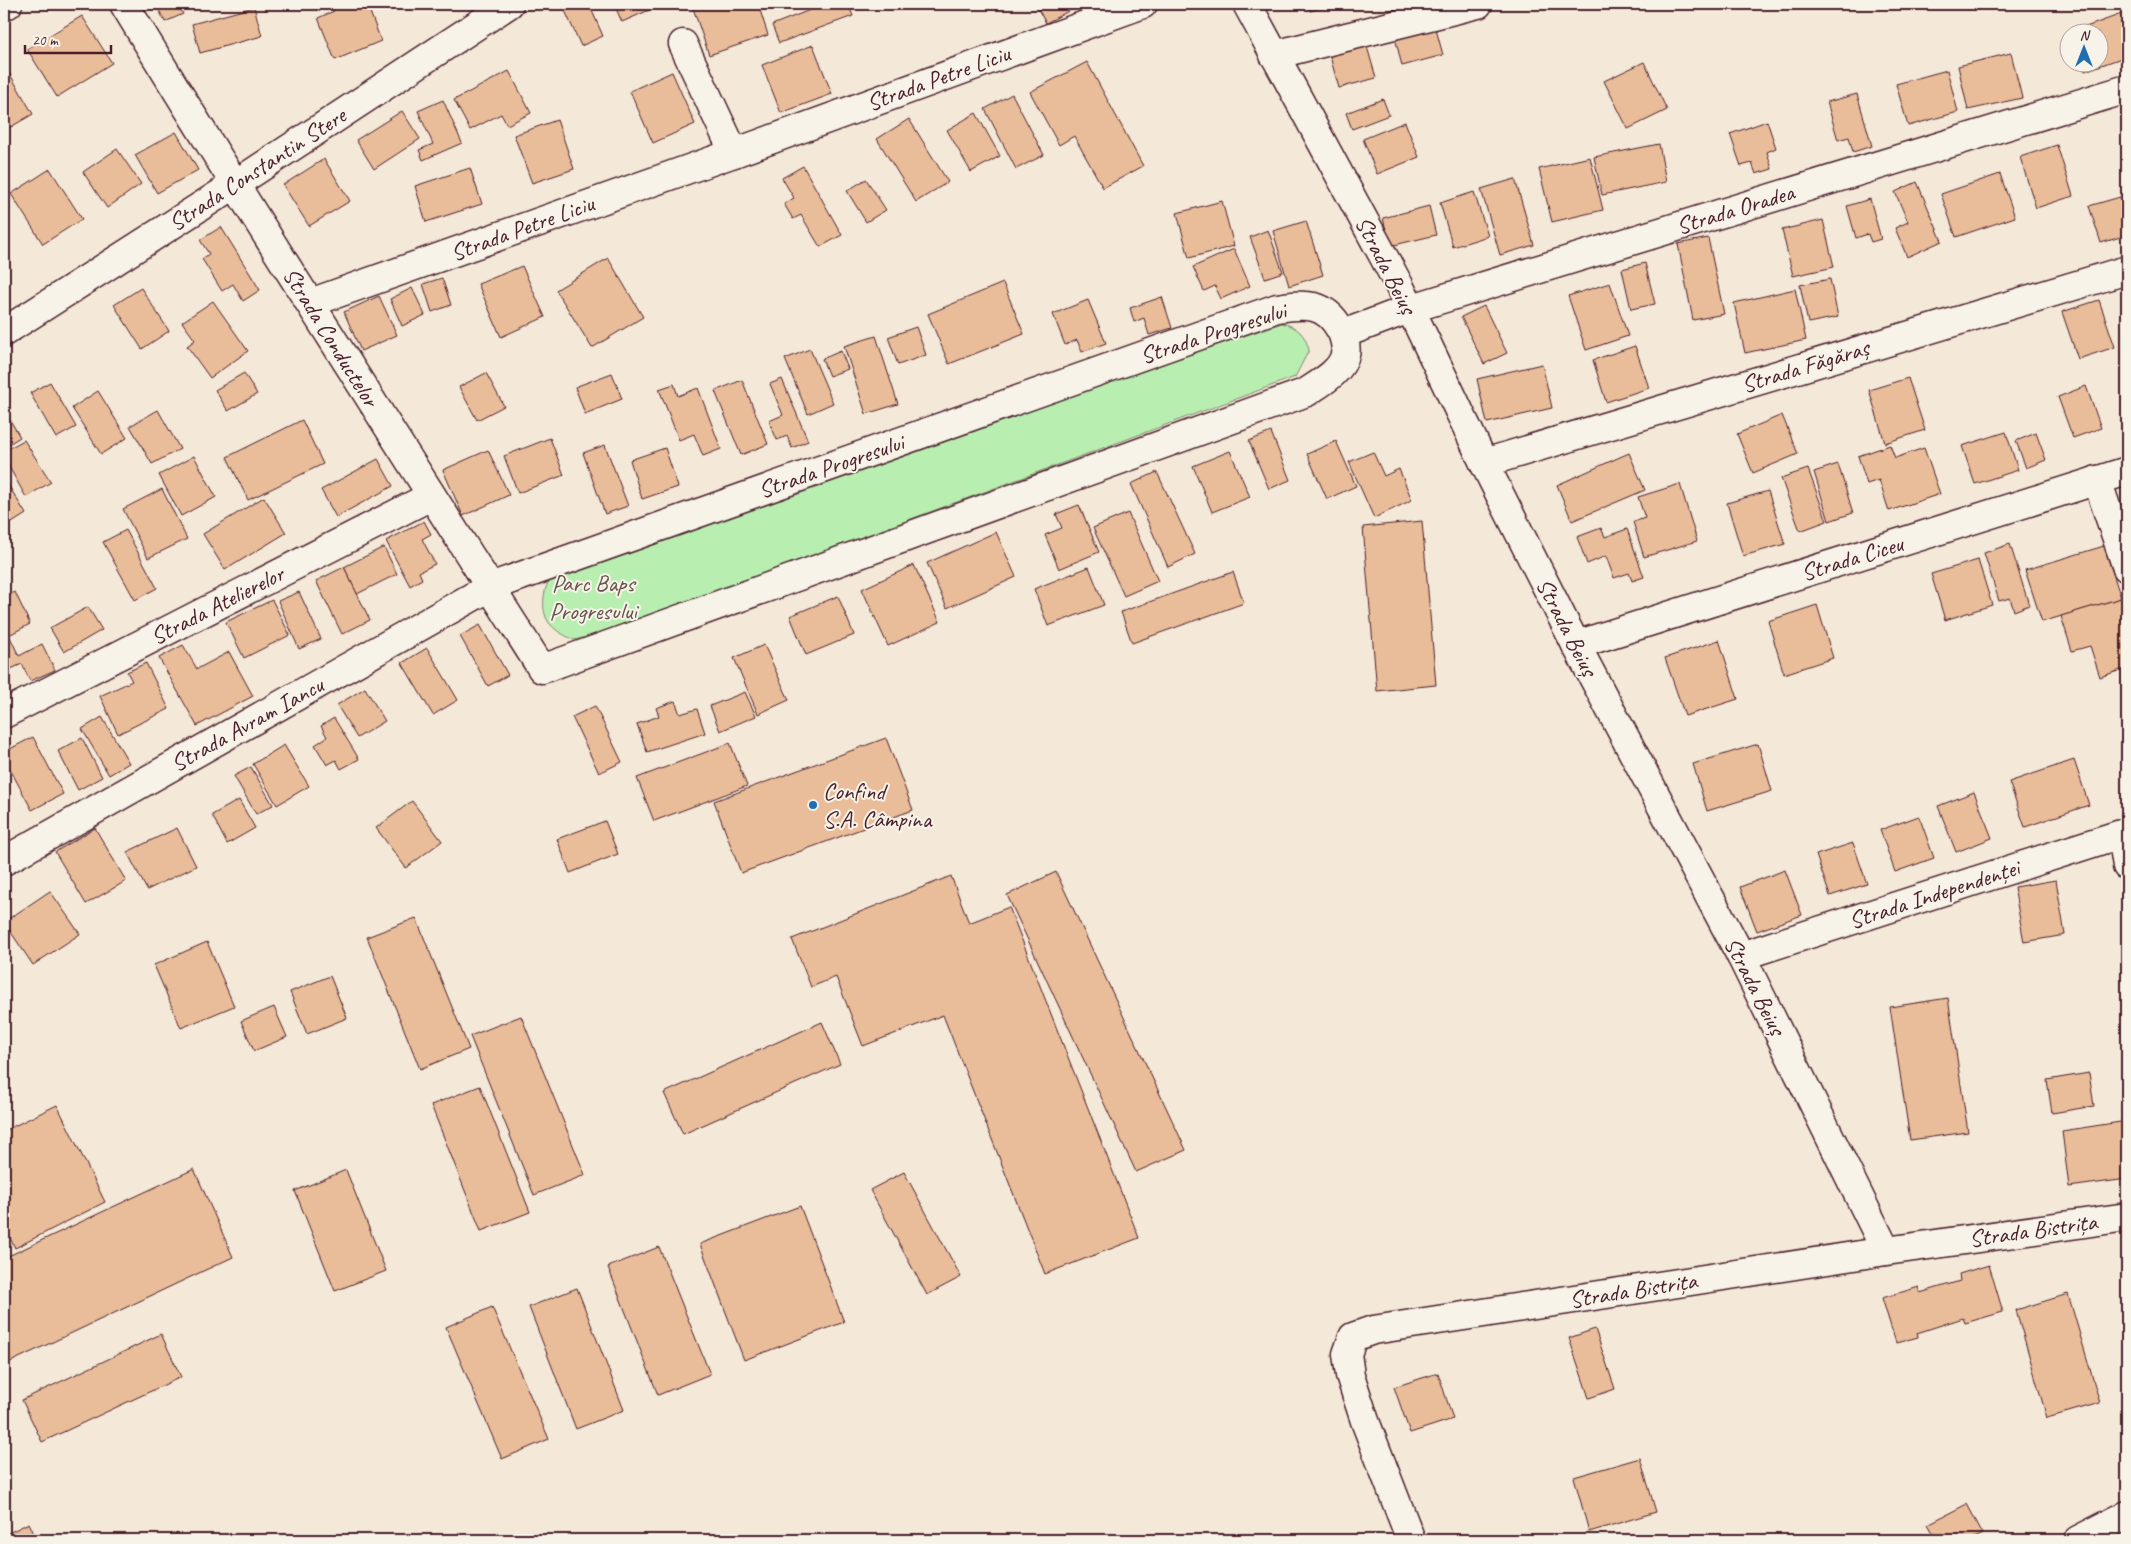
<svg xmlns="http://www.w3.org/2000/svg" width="2131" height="1544" font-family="Caveat,sans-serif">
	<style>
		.green { fill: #b8efb1; stroke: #81876e }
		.building { fill: #e9bd99; stroke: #4a1f2b }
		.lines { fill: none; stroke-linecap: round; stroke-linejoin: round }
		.minor-casing { stroke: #4a1f2b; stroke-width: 31 }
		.major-casing { stroke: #4a1f2b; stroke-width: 31 }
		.minor { stroke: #f7f3e8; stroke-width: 28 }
		.major { stroke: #f7f3e8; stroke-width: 28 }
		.poi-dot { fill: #1f6fb2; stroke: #f7f3e8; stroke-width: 2 }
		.labels { text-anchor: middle; stroke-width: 4; stroke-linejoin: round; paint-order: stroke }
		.street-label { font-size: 24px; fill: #4a1f2b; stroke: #f7f3e8 }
		.park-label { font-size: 24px; fill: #66534c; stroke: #f7f3e8 }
		.poi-label { font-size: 24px; fill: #4a1f2b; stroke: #f7f3e8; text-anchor: start }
	</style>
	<rect width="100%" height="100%" fill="#f4e8d8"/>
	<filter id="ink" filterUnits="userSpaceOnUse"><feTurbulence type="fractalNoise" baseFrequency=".02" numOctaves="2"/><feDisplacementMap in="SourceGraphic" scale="10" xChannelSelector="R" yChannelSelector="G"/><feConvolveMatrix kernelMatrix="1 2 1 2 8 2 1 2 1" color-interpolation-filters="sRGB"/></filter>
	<g filter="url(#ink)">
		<path class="green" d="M 1282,323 C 1298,327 1305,334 1309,350 L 1295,377 L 603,633 L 574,640 C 566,636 557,632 551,625 C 538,611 544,585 554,571 Z"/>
		<g class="building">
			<polygon points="156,4 178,4 183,14 165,22"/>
			<polygon points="331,4 384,4 385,6 370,12 381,41 335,60 318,18 334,11"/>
			<polygon points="562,4 589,4 603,36 581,46"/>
			<polygon points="614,4 663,4 622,22"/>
			<polygon points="697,4 758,4 768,35 709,55 692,5"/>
			<polygon points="808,4 848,4 853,16 779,43 772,25 810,10"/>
			<polygon points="1035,4 1082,4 1046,23"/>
			<polygon points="1308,4 1340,4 1310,11"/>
			<polygon points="254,7 262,36 200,53 192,24"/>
			<polygon points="2127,12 2127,56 2085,71 2082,62 2098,62 2098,32 2072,32"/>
			<polygon points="82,16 112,63 57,97 27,49"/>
			<polygon points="1434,22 1443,55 1402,66 1394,33"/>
			<polygon points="1364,36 1376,78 1339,88 1327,46"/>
			<polygon points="813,45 832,94 781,113 762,65"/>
			<polygon points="2011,53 2022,98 1968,110 1958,66"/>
			<polygon points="1087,62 1143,166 1103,188 1074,136 1059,145 1030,92"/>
			<polygon points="1644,62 1667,110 1628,129 1604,81"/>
			<polygon points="4,64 33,114 4,131"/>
			<polygon points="1947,70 1958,112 1908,126 1896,84"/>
			<polygon points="509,71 531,113 507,125 501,114 470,130 454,100"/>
			<polygon points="672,72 695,124 653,143 630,91"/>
			<polygon points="1012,94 1044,155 1016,169 985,109"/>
			<polygon points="1857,94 1872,146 1853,152 1849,137 1838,140 1827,102"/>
			<polygon points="1383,99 1389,115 1352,129 1346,113"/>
			<polygon points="443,100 462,143 423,160 419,150 433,144 418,111"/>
			<polygon points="402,111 420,139 374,169 356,140"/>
			<polygon points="976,113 1000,156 971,172 947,130"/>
			<polygon points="909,119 948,182 916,202 877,139"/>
			<polygon points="557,120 574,169 532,183 514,135"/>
			<polygon points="1767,121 1776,148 1767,152 1772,169 1756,174 1752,163 1741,166 1730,134"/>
			<polygon points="1405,122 1419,157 1377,174 1363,139"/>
			<polygon points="176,132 198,170 157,193 135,155"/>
			<polygon points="1659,144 1666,182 1602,195 1594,157"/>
			<polygon points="2057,145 2073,196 2036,208 2020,157"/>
			<polygon points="117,149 141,184 107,208 83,172"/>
			<polygon points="1590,157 1603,210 1552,222 1539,169"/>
			<polygon points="324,159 350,201 309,226 283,185"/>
			<polygon points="803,166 842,235 820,247 801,215 793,219 784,204 794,198 782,178"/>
			<polygon points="470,168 482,204 426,222 415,186"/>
			<polygon points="50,169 82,219 43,244 11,194"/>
			<polygon points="2000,174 2015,217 1956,237 1941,194"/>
			<polygon points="866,179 886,210 866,222 847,191"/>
			<polygon points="1515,179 1534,245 1500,255 1481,189"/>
			<polygon points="1917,182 1942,241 1907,257 1895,228 1908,222 1895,192"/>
			<polygon points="1474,192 1488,236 1453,247 1440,203"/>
			<polygon points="2127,195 2127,235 2101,243 2089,206"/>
			<polygon points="1870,199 1881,239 1871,242 1868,234 1856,238 1847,206"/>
			<polygon points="1222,201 1234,246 1189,258 1177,213"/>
			<polygon points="1429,206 1436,235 1390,246 1383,218"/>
			<polygon points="1823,220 1834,267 1793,276 1782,230"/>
			<polygon points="1306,221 1323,275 1289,286 1273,231"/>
			<polygon points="221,227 260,290 243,301 233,284 222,291 202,259 209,254 200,240"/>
			<polygon points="1268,230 1283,272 1265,278 1250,237"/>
			<polygon points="1708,238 1724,314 1693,320 1678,244"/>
			<polygon points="1234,249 1250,286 1221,299 1215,286 1204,291 1193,267"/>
			<polygon points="608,258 643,317 592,348 556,290"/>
			<polygon points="1645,263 1655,304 1631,309 1622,269"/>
			<polygon points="522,266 545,317 501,337 478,284"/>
			<polygon points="442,278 451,305 432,312 423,284"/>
			<polygon points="1830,279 1838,317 1808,323 1800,285"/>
			<polygon points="1003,283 1024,334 949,364 928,314"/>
			<polygon points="1610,283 1628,336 1586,350 1568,296"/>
			<polygon points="141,288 169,331 142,349 114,305"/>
			<polygon points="412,288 425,315 402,326 390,299"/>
			<polygon points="1795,289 1806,340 1745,353 1734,303"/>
			<polygon points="379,296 397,335 361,351 344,312"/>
			<polygon points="1162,297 1172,328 1149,335 1144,318 1134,322 1130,308"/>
			<polygon points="1088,300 1106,343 1082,352 1077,340 1065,345 1053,314"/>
			<polygon points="2099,300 2115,347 2078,359 2062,312"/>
			<polygon points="213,301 248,351 210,378 187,346 195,340 182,322"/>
			<polygon points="1484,306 1507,353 1484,364 1461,317"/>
			<polygon points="916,327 926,355 898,365 888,337"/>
			<polygon points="876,336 898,404 866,414 844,346"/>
			<polygon points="1635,346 1649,388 1606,402 1593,360"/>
			<polygon points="810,349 833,403 808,414 785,359"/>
			<polygon points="841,351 848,369 829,376 822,359"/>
			<polygon points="1542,364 1552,408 1487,423 1477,379"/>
			<polygon points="244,373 257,394 228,411 215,390"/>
			<polygon points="486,373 504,406 477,420 459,387"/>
			<polygon points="612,373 622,399 585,414 575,387"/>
			<polygon points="1908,378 1925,430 1885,443 1869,390"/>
			<polygon points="782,379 808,441 792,448 787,436 777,440 769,421 783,415 770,384"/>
			<polygon points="742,380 768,444 741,455 715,391"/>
			<polygon points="50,382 76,427 56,438 30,393"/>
			<polygon points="674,384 678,396 698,388 721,449 703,456 694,434 679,440 659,389"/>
			<polygon points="2086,386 2101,428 2073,438 2058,397"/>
			<polygon points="98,391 127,438 101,454 72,408"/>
			<polygon points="4,410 20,437 4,447"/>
			<polygon points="158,410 180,449 152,464 130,426"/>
			<polygon points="1782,415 1798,454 1753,473 1737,434"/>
			<polygon points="302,420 323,464 248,500 227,457"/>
			<polygon points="1271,432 1290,480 1269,489 1249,441"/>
			<polygon points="2006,432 2018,470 1975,484 1962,446"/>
			<polygon points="2036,433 2046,460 2026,468 2016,441"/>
			<polygon points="550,438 564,475 518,493 504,456"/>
			<polygon points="24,440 51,482 26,497 4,458 4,451"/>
			<polygon points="1336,441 1356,486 1327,499 1307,454"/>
			<polygon points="605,445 628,506 605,514 583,453"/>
			<polygon points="1890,445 1895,458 1924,448 1940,494 1889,511 1879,480 1867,484 1858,456"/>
			<polygon points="665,448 678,487 642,499 630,460"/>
			<polygon points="488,450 509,495 463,516 443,470"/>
			<polygon points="1230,451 1250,497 1212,512 1193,466"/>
			<polygon points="1373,452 1384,476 1399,469 1412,500 1374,518 1349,462"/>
			<polygon points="1629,453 1645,490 1572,521 1557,485"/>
			<polygon points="194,456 216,497 181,516 159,475"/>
			<polygon points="378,459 393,486 336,517 321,490"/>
			<polygon points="1838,464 1853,513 1829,521 1814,472"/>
			<polygon points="1808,469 1827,521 1800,531 1781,478"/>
			<polygon points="1157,472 1195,554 1168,567 1131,484"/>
			<polygon points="4,478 26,514 4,528"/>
			<polygon points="1680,484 1697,541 1644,557 1633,522 1645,518 1638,497"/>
			<polygon points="162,489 187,539 148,558 123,509"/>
			<polygon points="1768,491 1785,544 1743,556 1727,503"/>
			<polygon points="264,497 286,533 225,570 203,534"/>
			<polygon points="1079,505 1099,552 1059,569 1045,535 1062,528 1056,514"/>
			<polygon points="1128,513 1158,581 1124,596 1093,528"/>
			<polygon points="424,521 431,534 422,539 435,564 419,572 422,579 410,586 386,541"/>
			<polygon points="1422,521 1436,685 1377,691 1363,527"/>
			<polygon points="1601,528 1605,537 1627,529 1644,577 1632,581 1629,573 1614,578 1606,556 1587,564 1577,537"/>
			<polygon points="126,530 157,588 135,600 103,542"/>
			<polygon points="996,532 1016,577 947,608 927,563"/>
			<polygon points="2010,544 2029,605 2014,611 2010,598 1999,601 1984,553"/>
			<polygon points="2104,546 2121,598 2042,622 2025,570"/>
			<polygon points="384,547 397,574 357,594 344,567"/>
			<polygon points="1978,560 1992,605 1945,620 1931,574"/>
			<polygon points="914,565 940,622 888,646 862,589"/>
			<polygon points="344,567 370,620 342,634 316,581"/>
			<polygon points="1089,567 1104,605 1048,626 1034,589"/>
			<polygon points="1233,572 1244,603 1132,643 1121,612"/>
			<polygon points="15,592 30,624 9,635 19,656 42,644 55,670 30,681 22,664 4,672 4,598"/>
			<polygon points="299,592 321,639 299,649 278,601"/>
			<polygon points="838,596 854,635 806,655 790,616"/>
			<polygon points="2121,598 2127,619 2127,668 2100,677 2090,646 2072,651 2061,616"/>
			<polygon points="272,600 290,635 244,658 226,622"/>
			<polygon points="1817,605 1833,658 1784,674 1768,621"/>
			<polygon points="88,607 102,630 64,652 50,628"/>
			<polygon points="480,625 508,675 488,686 460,636"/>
			<polygon points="1719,640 1738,699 1685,716 1665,658"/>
			<polygon points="183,645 197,669 229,652 253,696 197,726 159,658"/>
			<polygon points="764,645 789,700 758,714 734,658"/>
			<polygon points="427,648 458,700 433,715 402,663"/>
			<polygon points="146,663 169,709 118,734 100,696 132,681 127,672"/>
			<polygon points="365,688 385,721 357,738 337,705"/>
			<polygon points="745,692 756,716 720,731 710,706"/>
			<polygon points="675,701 680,714 697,709 705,733 647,752 637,724 659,716 656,708"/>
			<polygon points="595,706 622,762 599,773 572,717"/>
			<polygon points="102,717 129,763 109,775 82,729"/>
			<polygon points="334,718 359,759 341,769 336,760 327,765 315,745 327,737 321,726"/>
			<polygon points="33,737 63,794 32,810 4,758 4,752"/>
			<polygon points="82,738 102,777 78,790 58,751"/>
			<polygon points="886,738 913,810 741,873 714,801"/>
			<polygon points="730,743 747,786 654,821 637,778"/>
			<polygon points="1758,744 1772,791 1707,811 1693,764"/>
			<polygon points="284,745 309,786 277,805 253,764"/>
			<polygon points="2074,760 2089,805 2025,827 2009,782"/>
			<polygon points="251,767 273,805 256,814 234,776"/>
			<polygon points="1974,792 1992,838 1956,852 1938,806"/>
			<polygon points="239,800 255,828 227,844 212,815"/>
			<polygon points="412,801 442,841 406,868 376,828"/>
			<polygon points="1919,816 1934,858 1895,872 1880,830"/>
			<polygon points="605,821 618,854 570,873 557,839"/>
			<polygon points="95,828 126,881 86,904 55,852"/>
			<polygon points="177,828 196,866 147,890 127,852"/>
			<polygon points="1853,843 1867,884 1830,896 1816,855"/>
			<polygon points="1785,870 1802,915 1757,931 1740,887"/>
			<polygon points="1056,872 1186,1150 1136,1172 1007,895"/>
			<polygon points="951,876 969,923 1009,907 1139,1238 1045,1274 943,1015 863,1046 836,977 811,987 792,939"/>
			<polygon points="2056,880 2065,935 2024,942 2014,887"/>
			<polygon points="50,891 80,934 33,965 4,922"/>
			<polygon points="416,918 469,1049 420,1069 367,937"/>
			<polygon points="207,942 234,1006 181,1028 154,965"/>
			<polygon points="330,976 347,1018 307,1034 290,992"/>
			<polygon points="1948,998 1968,1132 1910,1140 1890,1007"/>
			<polygon points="274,1007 287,1037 254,1051 241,1021"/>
			<polygon points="521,1016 585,1175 534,1195 470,1036"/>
			<polygon points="822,1022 840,1064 683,1134 664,1093"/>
			<polygon points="2089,1073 2094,1106 2052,1113 2047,1080"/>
			<polygon points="480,1086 530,1212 481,1231 431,1105"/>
			<polygon points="57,1105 105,1202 15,1248 4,1226 4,1131"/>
			<polygon points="2127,1121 2127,1179 2069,1187 2062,1131"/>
			<polygon points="194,1169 233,1257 4,1365 4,1258"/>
			<polygon points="346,1170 386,1271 335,1291 295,1191"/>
			<polygon points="904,1172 961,1277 927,1295 870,1190"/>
			<polygon points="800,1206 844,1322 744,1360 700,1244"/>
			<polygon points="659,1247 710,1374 658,1395 608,1267"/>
			<polygon points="1989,1265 2003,1312 1965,1323 1963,1318 1917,1333 1918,1337 1896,1343 1882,1298 1919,1287 1920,1293 1960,1281 1959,1274"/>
			<polygon points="577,1288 624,1410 576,1429 529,1307"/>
			<polygon points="2068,1294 2100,1403 2047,1418 2016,1310"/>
			<polygon points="492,1307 549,1439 502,1459 446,1327"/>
			<polygon points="1595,1329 1615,1389 1589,1398 1569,1338"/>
			<polygon points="161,1334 181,1377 42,1442 22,1400"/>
			<polygon points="1438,1373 1453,1419 1410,1433 1394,1387"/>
			<polygon points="1640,1458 1656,1512 1589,1532 1574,1477"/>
			<polygon points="1967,1504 1983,1534 1970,1540 1937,1540 1928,1524"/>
			<polygon points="29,1523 37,1540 4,1540 4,1535"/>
		</g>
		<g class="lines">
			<defs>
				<g id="minor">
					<polyline points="1247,4 1399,285 1484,463 1576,645 1741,956 1886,1251"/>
					<polyline points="4,6 8,4"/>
					<polyline points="683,44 734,153"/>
					<polyline points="1274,55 1478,4"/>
					<polyline points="310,303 734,153 1143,4"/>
					<polyline points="4,332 234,185 509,4"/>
					<polyline points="1343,334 1409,309 2127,89"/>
					<polyline points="1484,463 2127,270"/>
					<polyline points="2097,480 2127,568"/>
					<polyline points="1576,645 2127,471"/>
					<polyline points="4,714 431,496"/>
					<polyline points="2122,834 2127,866"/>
					<path d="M 4,861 L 490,587 L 1277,308 C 1305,304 1325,302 1340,329 C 1344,335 1347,348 1345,355 C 1341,372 1320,383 1307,392 L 542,669 C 402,448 260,228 124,4"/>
					<polyline points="1741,956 2127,832"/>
					<polyline points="1411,1540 1365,1421 1350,1375 1347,1354 1353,1337 1373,1330 1886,1251 2127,1217"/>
				</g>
				<polyline id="major" points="2078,1540 2127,1515"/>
			</defs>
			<use href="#minor" class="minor-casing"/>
			<use href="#major" class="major-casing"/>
			<use href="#minor" class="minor"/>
			<use href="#major" class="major"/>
		</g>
	</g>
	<circle class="poi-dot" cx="813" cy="805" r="5"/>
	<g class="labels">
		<g class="street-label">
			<text transform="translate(938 78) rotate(-20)" y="8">Strada Petre Liciu</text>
			<text transform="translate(257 169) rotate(-33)" y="8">Strada Constantin Stere</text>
			<text transform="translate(1735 209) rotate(-17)" y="8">Strada Oradea</text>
			<text transform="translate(522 228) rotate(-20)" y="8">Strada Petre Liciu</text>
			<text transform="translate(1386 265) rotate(63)" y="8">Strada Beiuș</text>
			<text transform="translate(1213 333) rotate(-18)" y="8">Strada Progresului</text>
			<text transform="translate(331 337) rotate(58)" y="8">Strada Conductelor</text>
			<text transform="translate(1805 366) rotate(-17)" y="8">Strada Făgăraș</text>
			<text transform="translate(831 466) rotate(-19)" y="8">Strada Progresului</text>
			<text transform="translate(1852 558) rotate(-17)" y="8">Strada Ciceu</text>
			<text transform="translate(217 605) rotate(-27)" y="8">Strada Atelierelor</text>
			<text transform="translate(1567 627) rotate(63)" y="8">Strada Beiuș</text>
			<text transform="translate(247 724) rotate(-29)" y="8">Strada Avram Iancu</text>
			<text transform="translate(1934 894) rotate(-18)" y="8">Strada Independenței</text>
			<text transform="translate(1755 986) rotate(63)" y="8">Strada Beiuș</text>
			<text transform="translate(2033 1230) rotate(-8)" y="8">Strada Bistrița</text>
			<text transform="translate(1633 1290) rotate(-9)" y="8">Strada Bistrița</text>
		</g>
		<g class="park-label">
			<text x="593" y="591">Parc Baps<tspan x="593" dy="28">Progresului</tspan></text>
		</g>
		<g class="poi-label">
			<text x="823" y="799">Confind<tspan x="823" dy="28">S.A. Câmpina</tspan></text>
		</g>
	</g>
	<rect width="2131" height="1544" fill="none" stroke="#f7f3e8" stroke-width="20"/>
	<rect x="10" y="10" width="2111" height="1524" fill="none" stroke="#4a1f2b" stroke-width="2" filter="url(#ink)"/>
	<g transform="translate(2084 48)"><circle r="24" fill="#f7f3e8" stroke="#b29e9c"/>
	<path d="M0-4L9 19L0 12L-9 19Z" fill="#1f6fb2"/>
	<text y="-8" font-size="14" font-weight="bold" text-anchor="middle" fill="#4a1f2b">N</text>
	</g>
	<path d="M25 45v8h86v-8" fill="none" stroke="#4a1f2b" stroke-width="2.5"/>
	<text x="32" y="45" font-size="15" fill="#4a1f2b" stroke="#f7f3e8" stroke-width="4" paint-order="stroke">20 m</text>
</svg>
